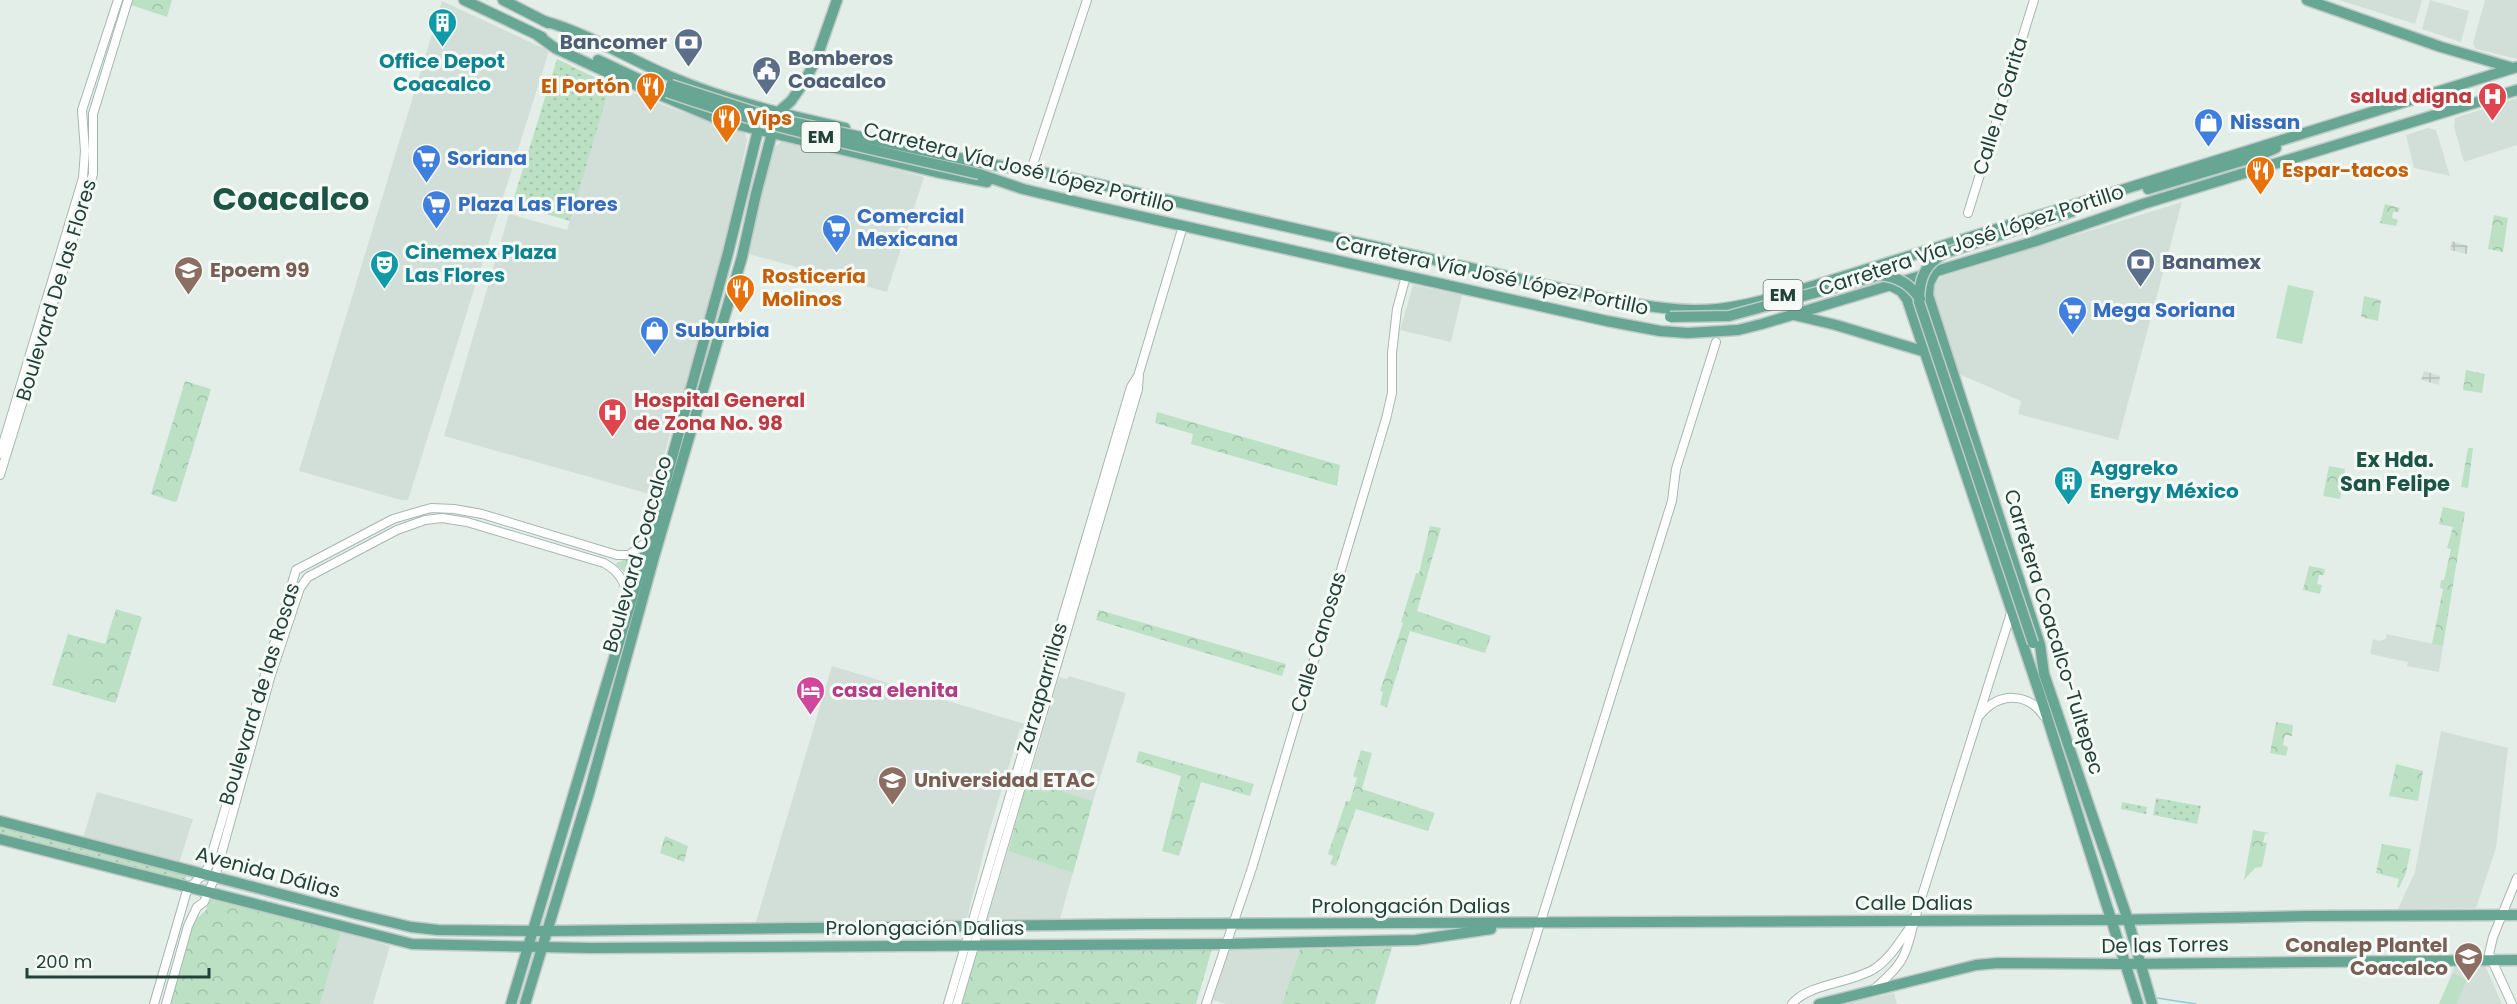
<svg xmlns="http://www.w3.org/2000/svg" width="2517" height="1004" font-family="Poppins,sans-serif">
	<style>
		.built { fill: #d2ded8 }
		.industrial { fill: url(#industrial-grid) }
		.grass { fill: url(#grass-dots) }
		.park { fill: url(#park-crowns) }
		.pitch { fill: #bce0c4 }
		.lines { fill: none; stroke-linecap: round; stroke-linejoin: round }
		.stream { stroke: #89cdd6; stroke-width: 1.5 }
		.minor-casing { stroke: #a6b7b0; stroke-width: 10 }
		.major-casing { stroke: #c1cac7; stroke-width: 13 }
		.minor { stroke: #fff; stroke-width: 8 }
		.major { stroke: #66a693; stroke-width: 10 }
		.major-bridge-casing { stroke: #c1cac7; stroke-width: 13; stroke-linecap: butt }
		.major-bridge { stroke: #66a693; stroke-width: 10 }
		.labels { text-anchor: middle; stroke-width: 6; stroke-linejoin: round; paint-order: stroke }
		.shield { fill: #f5faf7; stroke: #617871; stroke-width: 1.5 }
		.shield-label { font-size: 18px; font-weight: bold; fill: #224138 }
		.service-label { font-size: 20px; font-weight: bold; fill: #4e5e75; stroke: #f5faf7; text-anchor: start }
		.culture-label { font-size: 20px; font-weight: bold; fill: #0d838f; stroke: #f5faf7; text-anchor: start }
		.food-label { font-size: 20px; font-weight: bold; fill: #c56008; stroke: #f5faf7; text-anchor: start }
		.health-label { font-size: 20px; font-weight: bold; fill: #be3a42; stroke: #f5faf7; text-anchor: end }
		.street-label { font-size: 20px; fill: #224138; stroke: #f5faf7 }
		.shop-label { font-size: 20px; font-weight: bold; fill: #366cbe; stroke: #f5faf7; text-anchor: start }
		.education-label { font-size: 20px; font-weight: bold; fill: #785e54; stroke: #f5faf7; text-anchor: start }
		.hotel-label { font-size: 20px; font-weight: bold; fill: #b23c85; stroke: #f5faf7; text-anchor: start }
		.neighbourhood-label { font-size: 21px; font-weight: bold; fill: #1c5545; stroke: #f5faf7 }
		.town-label { font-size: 32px; font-weight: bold; fill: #1c5545; stroke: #f5faf7 }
	</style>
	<defs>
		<pattern id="industrial-grid" width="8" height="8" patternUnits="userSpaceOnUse" patternTransform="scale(1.5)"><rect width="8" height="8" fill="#d2ded8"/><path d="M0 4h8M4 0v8" fill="none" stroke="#b4c0ba"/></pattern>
		<pattern id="grass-dots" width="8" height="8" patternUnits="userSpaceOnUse" patternTransform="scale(1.5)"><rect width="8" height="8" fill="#bce0c4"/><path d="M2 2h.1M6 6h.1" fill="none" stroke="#a1c1a9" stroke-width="1.8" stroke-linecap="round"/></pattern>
		<pattern id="park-crowns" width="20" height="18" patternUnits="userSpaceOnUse" patternTransform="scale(1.5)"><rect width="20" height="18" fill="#bce0c4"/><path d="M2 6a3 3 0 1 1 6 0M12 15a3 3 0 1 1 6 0" fill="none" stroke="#a1c1a9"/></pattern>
	</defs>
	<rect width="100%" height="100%" fill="#e4eee9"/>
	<g class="built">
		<polygon points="2339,0 2422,0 2415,24"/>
		<polygon points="2430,0 2469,11 2461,42 2422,29"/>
		<polygon points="2485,0 2517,0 2517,59 2476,49 2474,46 2473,43"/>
		<polygon points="442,1 549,51 408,500 401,500 299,471"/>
		<polygon points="610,84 676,110 745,133 747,140 719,272 681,410 677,409 653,495 444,436 509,214 567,230"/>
		<polygon points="2517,98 2517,145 2464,162 2454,127 2455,118"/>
		<polygon points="2428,128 2436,130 2450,176 2414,168 2406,135"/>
		<polygon points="781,142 792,142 924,177 887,292 749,254 768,162 776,146"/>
		<polygon points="2182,202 2118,440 2018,414 2021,401 1959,374 1931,298 1933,287 1941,277"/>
		<polygon points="1413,285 1462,295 1451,342 1400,330"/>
		<polygon points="2386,634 2443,646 2439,672 2407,666 2408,662 2370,654 2373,639 2379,641 2386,639"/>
		<polygon points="832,666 1025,724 1024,729 1020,729 988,835 966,922 755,925"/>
		<polygon points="1069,676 1126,693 1093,801 1051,789 1049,793 1027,786 1059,677 1067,679"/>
		<polygon points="2441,731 2508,748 2496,848 2476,908 2398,909 2415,872"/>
		<polygon points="97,792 193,819 179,863 83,838"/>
		<polygon points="1008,851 1073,873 1059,922 986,923"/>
		<polygon points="341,932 390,946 373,1004 320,1004"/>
		<polygon points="1300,949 1282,1004 1226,1004 1213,1000 1229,950"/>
		<polygon points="2485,965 2502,1004 2439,1004 2455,966"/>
		<polygon points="1894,993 1897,1004 1844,1004"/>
	</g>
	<g class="industrial">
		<polygon points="2452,241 2468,246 2467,254 2450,250"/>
		<polygon points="2424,371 2440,376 2439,385 2421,380"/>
	</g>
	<g class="grass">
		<polygon points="557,59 610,85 570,221 512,204"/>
		<polygon points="2156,798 2201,806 2197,824 2153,815"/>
		<polygon points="2122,802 2147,807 2146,814 2121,809"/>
		<polygon points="0,826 187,874 185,883 0,836"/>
	</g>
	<g class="park">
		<polygon points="132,0 172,0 167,17 131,5"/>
		<polygon points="2385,204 2400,208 2398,212 2393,212 2392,218 2398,220 2396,226 2380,223"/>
		<polygon points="2494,215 2508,218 2503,252 2488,249"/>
		<polygon points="2364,296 2381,300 2378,321 2361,317"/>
		<polygon points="2466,370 2485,374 2482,393 2463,390"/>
		<polygon points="185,381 211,389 177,501 174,502 151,494"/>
		<polygon points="1157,412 1340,465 1337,486 1191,444 1193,434 1155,423"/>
		<polygon points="2468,448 2473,448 2468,488 2461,487"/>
		<polygon points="2329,466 2345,469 2340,499 2323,496"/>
		<polygon points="2443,507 2465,512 2443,646 2432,644 2443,589 2440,588 2441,580 2444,580 2451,549 2447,548 2453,527 2439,524"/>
		<polygon points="1430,526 1441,528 1417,611 1491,636 1485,653 1410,631 1387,707 1380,705 1383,692 1380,691 1403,623 1401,622 1416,573 1419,573"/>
		<polygon points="636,554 635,581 615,564"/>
		<polygon points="2309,566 2325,569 2324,575 2319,575 2317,584 2322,585 2320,594 2303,590"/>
		<polygon points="116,609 142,617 116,702 115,703 52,685 68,634 105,644"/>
		<polygon points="1099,610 1286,664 1282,676 1096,620"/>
		<polygon points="2276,722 2293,725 2292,736 2285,735 2283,745 2288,747 2286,756 2270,753"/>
		<polygon points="1361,750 1372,753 1362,789 1435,813 1428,831 1356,809 1336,866 1330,864 1333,856 1328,854 1346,801 1350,801 1357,778 1353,776"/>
		<polygon points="1139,751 1254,784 1250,796 1201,782 1179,856 1162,851 1181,776 1136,762"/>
		<polygon points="2396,764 2423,771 2418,801 2389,796"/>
		<polygon points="1026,786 1049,793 1050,788 1093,801 1073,873 1008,851"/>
		<polygon points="2253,830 2269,833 2265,834 2263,842 2267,843 2262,867 2255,868 2244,880"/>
		<polygon points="665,836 688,846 684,862 660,853"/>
		<polygon points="2382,844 2411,849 2406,873 2399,888 2397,887 2399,879 2376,873"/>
		<polygon points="210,899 341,932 320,1004 170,1004 192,923 206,910"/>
		<polygon points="1392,947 1375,1004 1282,1004 1300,949"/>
		<polygon points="1212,949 1196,1004 955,1004 969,952"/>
	</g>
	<g class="pitch">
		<polygon points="2288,285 2314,291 2302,344 2276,338"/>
		<polygon points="79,663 91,667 84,690 72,686"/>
		<polygon points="2453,973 2467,980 2456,1004 2439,1004"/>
	</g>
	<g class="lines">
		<polyline class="stream" points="2157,998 2196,1004"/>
		<defs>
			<g id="minor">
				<polyline points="1031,170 1087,0"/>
				<polyline points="1968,213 2034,0"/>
				<polyline points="0,454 83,178 85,151 82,110 118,0"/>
				<polyline points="0,475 93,174 93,114 128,0"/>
				<path d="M 1980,715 C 1999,692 2027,692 2044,716"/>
				<path d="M 1873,990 C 1902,965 1906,958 1914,921 L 2011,613"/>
				<path d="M 154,1004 L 186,894 C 191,882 203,879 208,867 L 296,570 L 393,519 L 431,508 L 454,509 L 482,514 L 617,555 L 629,555 L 649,540"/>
				<path d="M 166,1004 L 188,926 L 197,907 L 204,902 L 215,877 L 270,678 L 300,588 L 308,577 L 397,530 L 425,520 L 442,518 L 467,522 L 604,563 C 622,573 626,585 629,605"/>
				<polyline points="948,1004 1131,387 1138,376"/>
				<polyline points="957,1004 1138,389 1139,373 1183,226"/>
				<polyline points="1206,1004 1252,868 1386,419 1392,393 1392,353 1397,309 1406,276"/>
				<polyline points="1515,1004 1672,501 1676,469 1716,342"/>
				<path d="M 1792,1004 C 1807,984 1852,983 1874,969 C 1890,959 1900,941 1911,926"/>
				<polyline points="2512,1004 2489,954 2493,937 2517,878"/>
			</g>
			<g id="major">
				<polyline points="464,0 542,37"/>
				<polyline points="503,0 548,23"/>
				<polyline points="2307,0 2441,47 2513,68"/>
				<path d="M 544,21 C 587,33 627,58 669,76 C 725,100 785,115 845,128"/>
				<polyline points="537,35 555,48 617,77 722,121 936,172 987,182"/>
				<polyline points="598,60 649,84"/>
				<path d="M 982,163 L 1053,174 L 1564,289 C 1606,298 1649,309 1692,310 C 1729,311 1765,300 1800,290 L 2517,67"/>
				<polyline points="979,174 1023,189 1090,205 1607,321 1660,331 1688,333 1738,330 1762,324 2036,241 2143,204 2517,90"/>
				<polyline points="2148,189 2258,156 2276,148"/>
				<polyline points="1935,272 1929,283 1928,295 2040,645 2044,674 2128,920 2152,1004"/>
				<polyline points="1890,285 1901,291 1907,299 2039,692 2138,1004"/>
				<polyline points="1794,315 1836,325 1929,353"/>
				<polyline points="0,821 357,914 411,927 438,930 547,931 1149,924 2112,920 2307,916 2517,915"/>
				<polyline points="0,839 412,944 590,948 1225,944 1416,940 1491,929"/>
				<polyline points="511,1004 650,538 728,253 758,130 791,101 805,81 817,57 837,0"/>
				<polyline points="525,1004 589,793 654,557 742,257 756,194 776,118"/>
				<polyline points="1819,1004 1976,965 1998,963 2125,964 2517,960"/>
			</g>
		</defs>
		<use href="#minor" class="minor-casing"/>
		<use href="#major" class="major-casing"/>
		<use href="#minor" class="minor"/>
		<use href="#major" class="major"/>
		<defs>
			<g id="major-bridge">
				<polyline points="671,85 773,118 982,163"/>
				<path d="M 667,92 C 769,128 874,150 979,174"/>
				<path d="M 1670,317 L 1729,316 L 1880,275 C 1898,277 1910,284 1920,299"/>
				<path d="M 2033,643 L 1919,302 C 1919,280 1924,264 1945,253 L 2074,211"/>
			</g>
		</defs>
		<use href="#major-bridge" class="major-bridge-casing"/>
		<use href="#major-bridge" class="major-bridge"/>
	</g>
	<defs>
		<symbol id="building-pin" viewBox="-11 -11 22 30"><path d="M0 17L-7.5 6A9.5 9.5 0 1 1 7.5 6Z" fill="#0f9aa8" stroke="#f5faf7"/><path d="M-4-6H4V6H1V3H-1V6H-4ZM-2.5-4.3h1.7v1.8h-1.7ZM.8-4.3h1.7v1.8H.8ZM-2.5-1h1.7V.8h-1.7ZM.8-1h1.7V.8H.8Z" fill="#fff"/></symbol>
		<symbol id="bank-pin" viewBox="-11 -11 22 30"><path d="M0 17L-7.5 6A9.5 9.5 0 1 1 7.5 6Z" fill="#5c6f8a" stroke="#f5faf7"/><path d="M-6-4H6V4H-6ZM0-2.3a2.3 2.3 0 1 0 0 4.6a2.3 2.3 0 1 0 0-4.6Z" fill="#fff"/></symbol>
		<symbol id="civic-pin" viewBox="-11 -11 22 30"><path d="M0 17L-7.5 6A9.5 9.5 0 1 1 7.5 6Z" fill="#5c6f8a" stroke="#f5faf7"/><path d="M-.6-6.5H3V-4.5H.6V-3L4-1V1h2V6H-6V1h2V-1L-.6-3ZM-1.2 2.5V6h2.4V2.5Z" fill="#fff"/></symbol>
		<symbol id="restaurant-pin" viewBox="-11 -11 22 30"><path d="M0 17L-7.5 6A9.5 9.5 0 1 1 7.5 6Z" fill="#e8710a" stroke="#f5faf7"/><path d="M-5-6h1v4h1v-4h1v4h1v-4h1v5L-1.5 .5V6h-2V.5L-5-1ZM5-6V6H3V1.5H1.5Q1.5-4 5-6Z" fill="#fff"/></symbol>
		<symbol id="hospital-pin" viewBox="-11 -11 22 30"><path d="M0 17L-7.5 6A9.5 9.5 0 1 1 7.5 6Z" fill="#e0444e" stroke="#f5faf7"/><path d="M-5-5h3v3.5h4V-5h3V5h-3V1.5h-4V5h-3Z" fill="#fff"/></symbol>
		<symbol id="shop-pin" viewBox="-11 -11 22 30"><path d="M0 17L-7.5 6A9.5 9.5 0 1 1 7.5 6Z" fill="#3f7fe0" stroke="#f5faf7"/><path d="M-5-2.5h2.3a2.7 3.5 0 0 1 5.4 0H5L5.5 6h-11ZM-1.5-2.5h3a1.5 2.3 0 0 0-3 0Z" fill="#fff"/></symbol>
		<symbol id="supermarket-pin" viewBox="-11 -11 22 30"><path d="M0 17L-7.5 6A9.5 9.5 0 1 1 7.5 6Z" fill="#3f7fe0" stroke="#f5faf7"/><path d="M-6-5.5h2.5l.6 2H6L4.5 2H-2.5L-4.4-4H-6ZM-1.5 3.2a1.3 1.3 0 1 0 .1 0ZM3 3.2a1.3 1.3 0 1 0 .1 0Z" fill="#fff"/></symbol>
		<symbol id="theatre-pin" viewBox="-11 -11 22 30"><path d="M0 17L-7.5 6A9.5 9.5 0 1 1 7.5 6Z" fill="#0f9aa8" stroke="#f5faf7"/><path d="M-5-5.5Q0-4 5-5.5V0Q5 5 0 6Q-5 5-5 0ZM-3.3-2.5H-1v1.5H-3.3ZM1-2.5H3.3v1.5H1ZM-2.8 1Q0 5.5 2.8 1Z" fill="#fff"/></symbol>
		<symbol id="university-pin" viewBox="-11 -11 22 30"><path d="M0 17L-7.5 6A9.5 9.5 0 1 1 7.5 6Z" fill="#8d6e63" stroke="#f5faf7"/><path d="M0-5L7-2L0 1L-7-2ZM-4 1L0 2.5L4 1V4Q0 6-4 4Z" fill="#fff"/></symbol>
		<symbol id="hotel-pin" viewBox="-11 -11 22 30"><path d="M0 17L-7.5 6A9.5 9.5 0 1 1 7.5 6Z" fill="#d1479c" stroke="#f5faf7"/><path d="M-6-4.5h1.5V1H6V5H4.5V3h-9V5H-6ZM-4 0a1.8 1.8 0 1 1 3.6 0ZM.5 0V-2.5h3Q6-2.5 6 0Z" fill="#fff"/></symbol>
		<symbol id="school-pin" viewBox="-11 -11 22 30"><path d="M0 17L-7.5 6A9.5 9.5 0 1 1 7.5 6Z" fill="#8d6e63" stroke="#f5faf7"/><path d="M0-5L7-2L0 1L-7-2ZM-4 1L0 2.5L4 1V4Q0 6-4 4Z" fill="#fff"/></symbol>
	</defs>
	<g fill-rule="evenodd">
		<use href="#building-pin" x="426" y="6" width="33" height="45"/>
		<use href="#bank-pin" x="672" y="26" width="33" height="45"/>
		<use href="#civic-pin" x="750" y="54" width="33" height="45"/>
		<use href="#restaurant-pin" x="634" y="70" width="33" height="45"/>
		<use href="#hospital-pin" x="2476" y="80" width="33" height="45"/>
		<use href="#restaurant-pin" x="710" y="102" width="33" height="45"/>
		<use href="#shop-pin" x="2192" y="106" width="33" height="45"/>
		<use href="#supermarket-pin" x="410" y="142" width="33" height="45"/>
		<use href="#restaurant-pin" x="2244" y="154" width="33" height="45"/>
		<use href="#supermarket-pin" x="420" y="188" width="33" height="45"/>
		<use href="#supermarket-pin" x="820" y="212" width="33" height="45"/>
		<use href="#bank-pin" x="2124" y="246" width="33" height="45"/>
		<use href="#theatre-pin" x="368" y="248" width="33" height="45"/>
		<use href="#university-pin" x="172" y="254" width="33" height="45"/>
		<use href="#restaurant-pin" x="724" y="272" width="33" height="45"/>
		<use href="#supermarket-pin" x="2056" y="294" width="33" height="45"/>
		<use href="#shop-pin" x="638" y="314" width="33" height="45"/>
		<use href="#hospital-pin" x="596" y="396" width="33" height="45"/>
		<use href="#building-pin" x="2052" y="464" width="33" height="45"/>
		<use href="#hotel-pin" x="794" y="674" width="33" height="45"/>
		<use href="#school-pin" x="876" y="764" width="33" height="45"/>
		<use href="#school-pin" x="2452" y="940" width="33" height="45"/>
	</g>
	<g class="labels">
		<g class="shield">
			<rect x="801.5" y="122" width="39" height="30" rx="4.5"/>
			<rect x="1763.5" y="280" width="39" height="30" rx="4.5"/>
		</g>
		<g class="shield-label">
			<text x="821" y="143">EM</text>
			<text x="1783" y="301">EM</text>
		</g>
		<g class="service-label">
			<text x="667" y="49" text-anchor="end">Bancomer</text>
			<text x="788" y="65">Bomberos<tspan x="788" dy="23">Coacalco</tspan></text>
			<text x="2162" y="269">Banamex</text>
		</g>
		<g class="culture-label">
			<text x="442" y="68" text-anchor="middle">Office Depot<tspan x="442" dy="23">Coacalco</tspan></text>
			<text x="405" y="259">Cinemex Plaza<tspan x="405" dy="23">Las Flores</tspan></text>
			<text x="2090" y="475">Aggreko<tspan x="2090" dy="23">Energy México</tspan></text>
		</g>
		<g class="food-label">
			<text x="630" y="93" text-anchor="end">El Portón</text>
			<text x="747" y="125">Vips</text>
			<text x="2282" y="177">Espar-tacos</text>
			<text x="762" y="283">Rosticería<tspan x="762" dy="23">Molinos</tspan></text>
		</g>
		<g class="health-label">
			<text x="2472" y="103">salud digna</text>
			<text x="634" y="407" text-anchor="start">Hospital General<tspan x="634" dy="23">de Zona No. 98</tspan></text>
		</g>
		<g class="street-label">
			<text transform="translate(2000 106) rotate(-73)" y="7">Calle la Garita</text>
			<text transform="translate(1019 167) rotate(14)" y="7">Carretera Vía José López Portillo</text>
			<text transform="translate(1971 240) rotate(-18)" y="7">Carretera Vía José López Portillo</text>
			<text transform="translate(1492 275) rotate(12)" y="7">Carretera Vía José López Portillo</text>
			<text transform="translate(56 290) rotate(-73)" y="7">Boulevard De las Flores</text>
			<text transform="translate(637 554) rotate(-74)" y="7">Boulevard Coacalco</text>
			<text transform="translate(2054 632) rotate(73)" y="7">Carretera Coacalco-Tultepec</text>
			<text transform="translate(1318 642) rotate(-73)" y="7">Calle Canosas</text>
			<text transform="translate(1042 688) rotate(-74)" y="7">Zarzaparrillas</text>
			<text transform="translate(259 694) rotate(-73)" y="7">Boulevard de las Rosas</text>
			<text transform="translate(268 872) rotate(15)" y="7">Avenida Dálias</text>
			<text x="1914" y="910">Calle Dalias</text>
			<text x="1411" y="913">Prolongación Dalias</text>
			<text x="925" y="935">Prolongación Dalias</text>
			<text transform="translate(2165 945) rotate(-1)" y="7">De las Torres</text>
		</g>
		<g class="shop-label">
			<text x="2230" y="129">Nissan</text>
			<text x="447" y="165">Soriana</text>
			<text x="458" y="211">Plaza Las Flores</text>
			<text x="857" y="223">Comercial<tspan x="857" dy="23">Mexicana</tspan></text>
			<text x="2093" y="317">Mega Soriana</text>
			<text x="675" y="337">Suburbia</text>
		</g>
		<g class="education-label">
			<text x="210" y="277">Epoem 99</text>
			<text x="914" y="787">Universidad ETAC</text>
			<text x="2448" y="952" text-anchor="end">Conalep Plantel<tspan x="2448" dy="23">Coacalco</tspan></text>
		</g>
		<g class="hotel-label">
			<text x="832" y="697">casa elenita</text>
		</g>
		<g class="neighbourhood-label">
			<text x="2395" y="467">Ex Hda.<tspan x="2395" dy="24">San Felipe</tspan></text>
		</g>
		<g class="town-label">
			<text x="291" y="210">Coacalco</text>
		</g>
	</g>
	<path d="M27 968v9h182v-9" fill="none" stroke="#224138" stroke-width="3"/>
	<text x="36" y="968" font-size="18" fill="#224138" stroke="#f5faf7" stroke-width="4.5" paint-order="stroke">200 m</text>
</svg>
